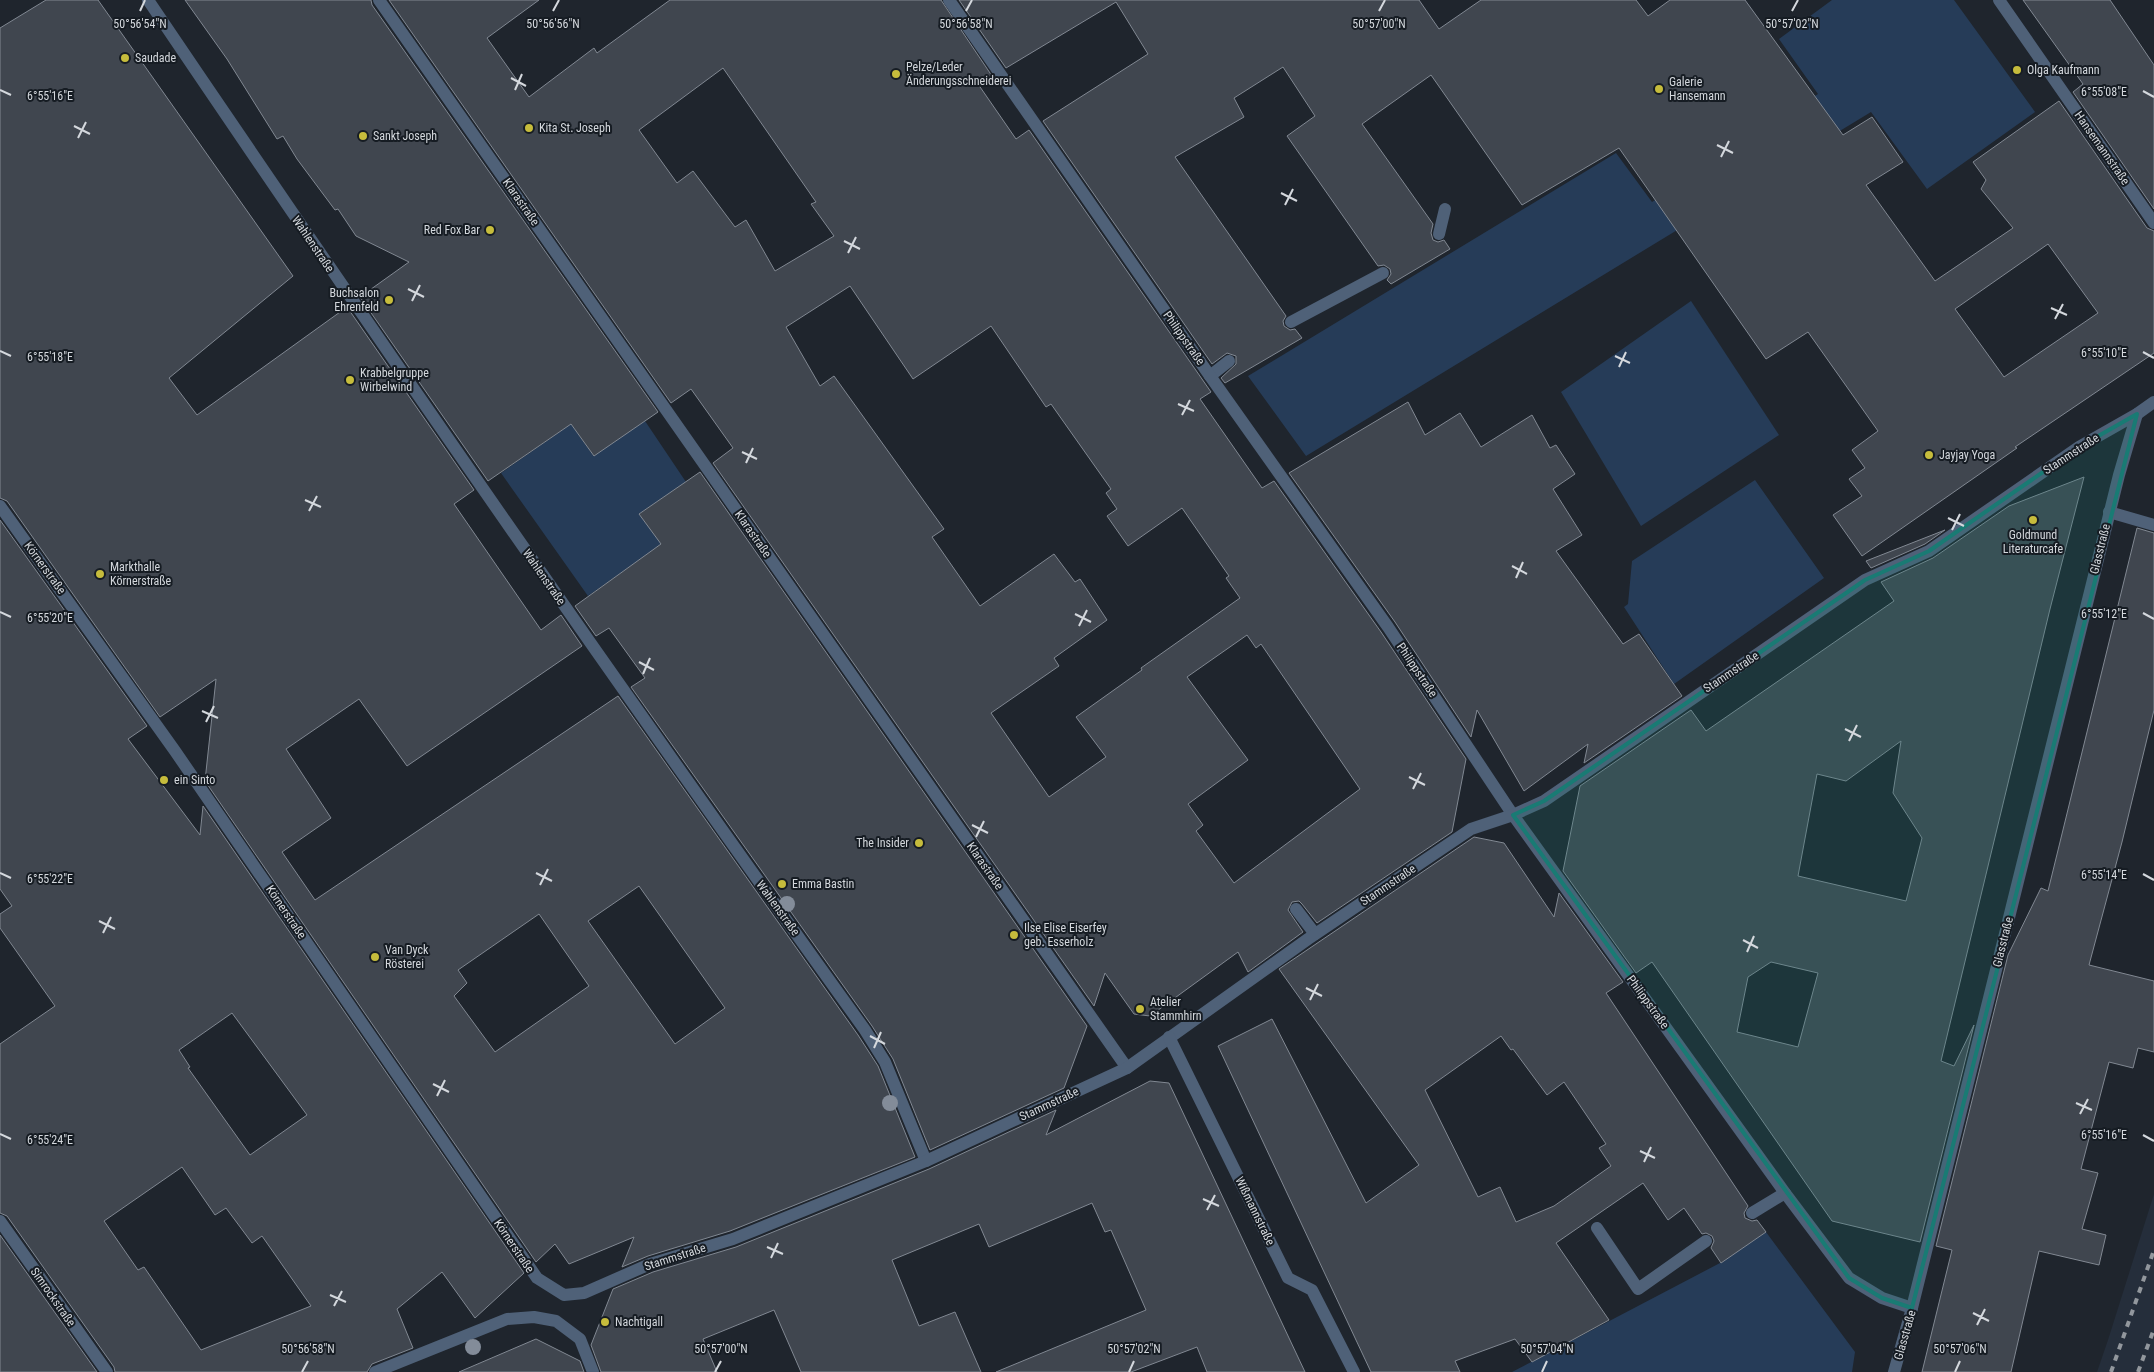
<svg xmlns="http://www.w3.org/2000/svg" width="2154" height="1372" font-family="'Roboto Condensed',sans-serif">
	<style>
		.built { fill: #252e3b }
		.green { fill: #263c58 }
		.building { fill: #40464f; stroke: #818892; fill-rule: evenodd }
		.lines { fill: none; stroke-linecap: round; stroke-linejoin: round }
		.lane { stroke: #4f6178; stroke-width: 12 }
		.street { stroke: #4f6178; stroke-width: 12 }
		.rail { stroke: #92979d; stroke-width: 4; stroke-dasharray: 6 6; stroke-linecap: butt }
		.tree { fill: #838c99 }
		.marked { fill: #197b74; fill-opacity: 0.2; stroke: #197b74; stroke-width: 4; stroke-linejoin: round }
		.ticks { fill: none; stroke: #d4d8dd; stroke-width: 2 }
		.poi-dot { fill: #c6bc3c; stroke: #161c23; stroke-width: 2 }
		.labels { text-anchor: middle; stroke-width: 4; stroke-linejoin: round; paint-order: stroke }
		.poi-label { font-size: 12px; fill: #d4d8dd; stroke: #161c23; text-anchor: start }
		.street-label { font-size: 12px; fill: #d4d8dd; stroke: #161c23 }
		.ticks-label { font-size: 12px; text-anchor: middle; fill: #d4d8dd; stroke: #161c23; stroke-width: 4; stroke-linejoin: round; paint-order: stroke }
	</style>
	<rect width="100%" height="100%" fill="#1f252d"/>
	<polygon class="built" points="2154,1194 2154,1372 2097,1372 2108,1340"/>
	<g class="green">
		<polygon points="1832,0 1954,0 2035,112 1927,189 1871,112 1306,456 1248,376 1616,153 1652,202 1818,94 1779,39"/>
		<polygon points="1691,301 1779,435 1641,526 1561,392"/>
		<polygon points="645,421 686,482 639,514 662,544 588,596 501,473 571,424 593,455"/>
		<polygon points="1755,480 1824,578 1674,684 1624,607 1628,604 1632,561"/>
		<polygon points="1766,1232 1855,1352 1852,1372 1512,1372 1720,1263"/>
	</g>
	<g class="building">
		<path d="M 46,0 L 98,0 L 293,276 L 169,378 L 197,415 L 347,307 L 474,490 L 454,504 L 541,630 L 561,615 L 582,646 L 407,766 L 359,699 L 286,749 L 331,818 L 282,852 L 315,900 L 618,696 L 858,1035 L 878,1066 L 915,1157 L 730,1231 L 648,1256 L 622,1267 L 634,1237 L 569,1264 L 555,1244 L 536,1262 L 205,781 L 216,679 L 160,717 L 7,501 L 0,498 L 0,28 ZM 639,886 L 725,1008 L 675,1044 L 588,921 ZM 539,914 L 589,986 L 495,1052 L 454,996 L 467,983 L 458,970 Z"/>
		<polygon points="185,0 371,0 372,5 658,412 594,456 571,424 488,481 360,297 409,262 356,236 338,209 335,210 297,159 283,136 277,139 227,59"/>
		<path d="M 389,0 L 539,0 L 487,38 L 529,97 L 594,48 L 597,53 L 670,0 L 941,0 L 992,76 L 978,84 L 1016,139 L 1029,130 L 1211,392 L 1200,399 L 1262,488 L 1274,481 L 1381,632 L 1466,759 L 1452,832 L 1317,923 L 1302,904 L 1299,901 L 1292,902 L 1288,910 L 1303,932 L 1248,972 L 1238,952 L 1150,1016 L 1134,1014 L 1105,973 L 1094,1006 L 713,463 L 733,448 L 691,389 L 671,403 ZM 723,68 L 816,202 L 811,204 L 834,236 L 775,271 L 746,220 L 735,227 L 693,171 L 677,183 L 639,130 ZM 850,286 L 913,379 L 991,326 L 1046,407 L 1051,404 L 1111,489 L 1106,493 L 1117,509 L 1107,516 L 1128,546 L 1182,508 L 1229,576 L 1226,578 L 1240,598 L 1141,668 L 1142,670 L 1076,717 L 1106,757 L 1049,797 L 991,713 L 1059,666 L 1054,658 L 1107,620 L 1080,579 L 1075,582 L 1054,554 L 980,606 L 932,537 L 944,529 L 834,376 L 820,386 L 786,327 ZM 1247,635 L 1256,648 L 1261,644 L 1360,789 L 1234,883 L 1196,831 L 1203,825 L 1188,804 L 1248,760 L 1187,677 Z"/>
		<path d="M 959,0 L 1419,0 L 1439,29 L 1481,0 L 1636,0 L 1648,16 L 1670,0 L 1745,0 L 1843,135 L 1872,117 L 1903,162 L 1866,185 L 1935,281 L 2013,228 L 1981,189 L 1986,180 L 1973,162 L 2059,101 L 2147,228 L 2154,231 L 2154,353 L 2015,447 L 2017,448 L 1862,556 L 1833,515 L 1862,496 L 1849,479 L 1865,468 L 1852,450 L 1878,431 L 1808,332 L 1766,359 L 1619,148 L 1522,205 L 1431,75 L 1362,124 L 1433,224 L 1431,233 L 1433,240 L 1438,242 L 1444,240 L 1450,249 L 1391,284 L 1387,280 L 1391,274 L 1390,269 L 1384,265 L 1378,266 L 1287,136 L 1315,116 L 1283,67 L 1234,98 L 1244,117 L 1175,157 L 1286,316 L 1283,321 L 1284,326 L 1290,330 L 1295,329 L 1302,338 L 1225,383 L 1221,378 L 1236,364 L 1236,356 L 1227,353 L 1212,364 L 1043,121 L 1148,54 L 1116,2 L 1006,68 ZM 2048,244 L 2098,313 L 2004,377 L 1955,309 Z"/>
		<polygon points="2023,0 2110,0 2154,65 2154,209 2073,92 2083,84"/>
		<polygon points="1408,402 1425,435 1460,413 1481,447 1532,415 1550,448 1556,445 1575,474 1553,489 1582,535 1556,551 1623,644 1639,634 1682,696 1584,763 1588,744 1524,791 1477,710 1471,737 1395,622 1289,473"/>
		<polygon points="700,472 1087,1026 1064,1088 930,1150 893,1059 872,1026 631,687 645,678 609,628 596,636 575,606 661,544 639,514"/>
		<path d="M 2084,477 L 2050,609 L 1941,1061 L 1954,1066 L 1974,1025 L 1920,1242 L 1832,1221 L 1652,962 L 1636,973 L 1563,871 L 1580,786 L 1691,710 L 1706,731 L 1894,601 L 1881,582 L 1933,558 L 2009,506 ZM 1901,741 L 1893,793 L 1922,838 L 1906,901 L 1798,876 L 1817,774 L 1846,781 ZM 1771,962 L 1818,973 L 1798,1047 L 1737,1032 L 1748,977 Z"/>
		<path d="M 0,520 L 147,726 L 128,739 L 200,835 L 203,806 L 524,1273 L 475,1318 L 442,1272 L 397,1309 L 413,1348 L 372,1364 L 367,1372 L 115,1372 L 114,1367 L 7,1216 L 0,1213 L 0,1044 L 55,1006 L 0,928 L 0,914 L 12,906 L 0,889 ZM 232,1013 L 307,1115 L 250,1155 L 188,1068 L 190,1067 L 179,1050 ZM 182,1167 L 215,1215 L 226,1208 L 252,1243 L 262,1236 L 311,1306 L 201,1350 L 144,1267 L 138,1270 L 104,1221 Z"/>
		<polygon points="2137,528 2154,533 2154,710 2122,842 2089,965 2154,981 2154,1052 2138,1048 2133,1068 2109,1062 2081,1169 2098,1173 2082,1229 2106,1235 2099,1265 2039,1251 2011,1372 1922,1372 1952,1250 1936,1246 2008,955 2041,888 2048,891"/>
		<polygon points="1945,530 1925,544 1871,568 1866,561"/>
		<path d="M 1474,837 L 1504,843 L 1554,917 L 1559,893 L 1623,982 L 1606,993 L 1748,1206 L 1744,1213 L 1745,1218 L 1752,1221 L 1757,1220 L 1766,1232 L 1721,1263 L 1711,1248 L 1714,1241 L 1712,1236 L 1706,1233 L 1702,1234 L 1684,1208 L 1668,1220 L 1643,1183 L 1556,1243 L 1609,1320 L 1532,1362 L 1515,1339 L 1455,1361 L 1460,1372 L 1371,1372 L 1218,1046 L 1272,1019 L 1366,1203 L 1419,1165 L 1279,969 ZM 1501,1036 L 1511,1050 L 1513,1049 L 1547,1095 L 1564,1082 L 1606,1144 L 1599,1148 L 1611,1166 L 1554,1206 L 1516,1222 L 1500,1187 L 1478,1197 L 1425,1090 Z"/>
		<polygon points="1150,1081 1169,1083 1305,1372 1207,1372 1197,1347 1131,1372 996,1372 1146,1310 1111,1230 1105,1232 1092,1203 989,1247 979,1224 892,1260 919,1326 955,1312 981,1372 801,1372 774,1310 703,1339 717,1372 601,1372 591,1345 613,1289 653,1272 736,1247 929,1169 1056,1110 1046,1135"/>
		<polygon points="0,1235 97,1372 0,1372"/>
		<polygon points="536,1339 580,1361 584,1372 459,1372"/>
	</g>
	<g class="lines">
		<g class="lane">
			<polyline points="1439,234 1445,209"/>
			<polyline points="1291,322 1383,273"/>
			<polyline points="1210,376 1229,361"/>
			<polyline points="2109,512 2154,525"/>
			<polyline points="1296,909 1315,934"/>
			<polyline points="1752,1213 1785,1193"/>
			<polyline points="1597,1228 1638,1289 1706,1241"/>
		</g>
		<g class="street">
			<path d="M 148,0 C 382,346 621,690 865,1030 L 885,1062 L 926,1161"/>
			<polyline points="379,0 1127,1068"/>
			<polyline points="949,0 1210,376 1388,627 1513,815 1785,1193 1849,1278 1882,1298 1912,1308"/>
			<polyline points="1999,0 2154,223"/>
			<polyline points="0,506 175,751 537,1278 564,1295 584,1293 650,1264 733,1239 926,1161 1127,1068 1308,939 1471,829 1513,815 1544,801 1865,580 1929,551 2079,447 2137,414 2154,402"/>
			<polyline points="1169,1037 1288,1278 1312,1290 1354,1372"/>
			<polyline points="0,1221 107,1372"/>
			<polyline points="375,1372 507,1319 534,1317 556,1321 580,1339 593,1372"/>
			<polyline points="1894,1372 1912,1308 2119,475 2137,414"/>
		</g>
		<g class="rail">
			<polyline points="2111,1372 2154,1250"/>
			<polyline points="2138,1372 2154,1329"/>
		</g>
	</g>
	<g class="tree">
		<circle cx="787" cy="904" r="8"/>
		<circle cx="890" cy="1103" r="8"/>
		<circle cx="473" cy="1347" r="8"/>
	</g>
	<path class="marked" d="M 2137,414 L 1912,1308 L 1882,1298 L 1849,1278 L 1513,815 L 1544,801 L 1865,580 L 1929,551 L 2079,447 Z"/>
	<path class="ticks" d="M 140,11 L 145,0M 553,11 L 559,0M 966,11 L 972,0M 1379,11 L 1385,0M 1792,11 L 1798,0M 511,78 L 526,86M 0,90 L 11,95M 515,90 L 522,74M 2143,91 L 2154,97M 74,126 L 90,134M 78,138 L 86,122M 1717,145 L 1733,153M 1721,157 L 1729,141M 1281,193 L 1297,201M 1285,205 L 1293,189M 844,241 L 860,249M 848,253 L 856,237M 408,289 L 424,297M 412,301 L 420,285M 2051,308 L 2067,315M 2055,319 L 2063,304M 0,351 L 11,356M 2143,352 L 2154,358M 1615,356 L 1630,363M 1619,367 L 1626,352M 1178,404 L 1194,411M 1182,415 L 1190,400M 742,452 L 757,459M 746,463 L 753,448M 305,500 L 321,507M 309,511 L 317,496M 1948,518 L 1964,526M 1952,530 L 1960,514M 1512,566 L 1527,574M 1516,578 L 1523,562M 0,612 L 11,617M 2143,613 L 2154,619M 1075,614 L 1091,622M 1079,626 L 1087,610M 639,662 L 654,670M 643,674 L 650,658M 202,711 L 218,718M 206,722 L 214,706M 1845,729 L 1861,737M 1849,741 L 1857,725M 1409,777 L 1425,785M 1413,789 L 1421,773M 972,825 L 988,833M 976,837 L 984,821M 0,873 L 11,878M 536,873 L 552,881M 2143,874 L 2154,880M 540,885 L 548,869M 99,921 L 115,929M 103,933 L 111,917M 1743,940 L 1758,948M 1747,952 L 1754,936M 1306,988 L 1322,996M 1310,1000 L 1318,984M 870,1036 L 885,1044M 874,1048 L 881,1032M 433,1084 L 449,1092M 437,1096 L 445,1080M 2076,1103 L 2092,1110M 2080,1114 L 2088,1099M 0,1134 L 11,1139M 2143,1135 L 2154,1141M 1640,1151 L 1655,1158M 1644,1162 L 1651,1147M 1203,1199 L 1219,1206M 1207,1210 L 1215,1195M 767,1247 L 783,1254M 771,1258 L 778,1243M 330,1295 L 346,1302M 334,1306 L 342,1291M 1973,1313 L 1989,1321M 1977,1325 L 1985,1309M 302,1372 L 308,1361M 715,1372 L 721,1361M 1129,1372 L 1134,1361M 1542,1372 L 1547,1361M 1955,1372 L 1960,1361"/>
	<g class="poi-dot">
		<circle cx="125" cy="58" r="5"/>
		<circle cx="2017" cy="70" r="5"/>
		<circle cx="896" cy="74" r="5"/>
		<circle cx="1659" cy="89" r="5"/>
		<circle cx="529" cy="128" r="5"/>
		<circle cx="363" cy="136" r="5"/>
		<circle cx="490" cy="230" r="5"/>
		<circle cx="389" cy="300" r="5"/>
		<circle cx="350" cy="380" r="5"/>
		<circle cx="1929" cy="455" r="5"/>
		<circle cx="2033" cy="520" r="5"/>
		<circle cx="100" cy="574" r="5"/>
		<circle cx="164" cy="780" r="5"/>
		<circle cx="919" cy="843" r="5"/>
		<circle cx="782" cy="884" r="5"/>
		<circle cx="1014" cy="935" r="5"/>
		<circle cx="375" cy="957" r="5"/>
		<circle cx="1140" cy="1009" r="5"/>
		<circle cx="605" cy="1322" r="5"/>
	</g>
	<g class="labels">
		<g class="poi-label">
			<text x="135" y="62">Saudade</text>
			<text x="906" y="71">Pelze/Leder<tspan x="906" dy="14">Änderungsschneiderei</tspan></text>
			<text x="2027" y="74">Olga Kaufmann</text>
			<text x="1669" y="86">Galerie<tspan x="1669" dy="14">Hansemann</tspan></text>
			<text x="539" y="132">Kita St. Joseph</text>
			<text x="373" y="140">Sankt Joseph</text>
			<text x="480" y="234" text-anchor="end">Red Fox Bar</text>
			<text x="379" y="297" text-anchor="end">Buchsalon<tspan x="379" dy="14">Ehrenfeld</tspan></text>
			<text x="360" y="377">Krabbelgruppe<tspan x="360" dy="14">Wirbelwind</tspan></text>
			<text x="1939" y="459">Jayjay Yoga</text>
			<text x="2033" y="539" text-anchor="middle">Goldmund<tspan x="2033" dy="14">Literaturcafe</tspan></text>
			<text x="110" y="571">Markthalle<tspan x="110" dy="14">Körnerstraße</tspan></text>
			<text x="174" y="784">ein Sinto</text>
			<text x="909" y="847" text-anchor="end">The Insider</text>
			<text x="792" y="888">Emma Bastin</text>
			<text x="1024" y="932">Ilse Elise Eiserfey<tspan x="1024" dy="14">geb. Esserholz</tspan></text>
			<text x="385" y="954">Van Dyck<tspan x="385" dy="14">Rösterei</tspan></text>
			<text x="1150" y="1006">Atelier<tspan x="1150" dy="14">Stammhirn</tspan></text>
			<text x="615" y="1326">Nachtigall</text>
		</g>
		<g class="street-label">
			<text transform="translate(2102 148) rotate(55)" y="4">Hansemannstraße</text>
			<text transform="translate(521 202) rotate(55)" y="4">Klarastraße</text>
			<text transform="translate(313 244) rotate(56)" y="4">Wahlenstraße</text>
			<text transform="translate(1184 338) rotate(55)" y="4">Philippstraße</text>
			<text transform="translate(2071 454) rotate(-33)" y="4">Stammstraße</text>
			<text transform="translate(753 534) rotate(55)" y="4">Klarastraße</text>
			<text transform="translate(2100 549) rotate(-76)" y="4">Glasstraße</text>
			<text transform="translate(45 568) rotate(54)" y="4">Körnerstraße</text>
			<text transform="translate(544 577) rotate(55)" y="4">Wahlenstraße</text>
			<text transform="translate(1417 670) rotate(56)" y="4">Philippstraße</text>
			<text transform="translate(1731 672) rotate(-34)" y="4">Stammstraße</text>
			<text transform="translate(985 866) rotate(55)" y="4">Klarastraße</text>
			<text transform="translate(1388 885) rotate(-34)" y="4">Stammstraße</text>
			<text transform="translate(778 908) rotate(54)" y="4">Wahlenstraße</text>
			<text transform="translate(286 912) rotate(56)" y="4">Körnerstraße</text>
			<text transform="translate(2003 942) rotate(-76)" y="4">Glasstraße</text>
			<text transform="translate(1648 1002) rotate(54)" y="4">Philippstraße</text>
			<text transform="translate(1049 1104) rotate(-25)" y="4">Stammstraße</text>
			<text transform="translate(1255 1211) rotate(64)" y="4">Wißmannstraße</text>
			<text transform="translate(514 1246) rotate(56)" y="4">Körnerstraße</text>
			<text transform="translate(675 1257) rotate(-18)" y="4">Stammstraße</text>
			<text transform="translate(53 1297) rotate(55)" y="4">Simrockstraße</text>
			<text transform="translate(1905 1335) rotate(-74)" y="4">Glasstraße</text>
		</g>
	</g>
	<g class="ticks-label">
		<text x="140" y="28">50°56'54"N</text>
		<text x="553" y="28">50°56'56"N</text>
		<text x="966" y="28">50°56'58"N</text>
		<text x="1379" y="28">50°57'00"N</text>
		<text x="1792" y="28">50°57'02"N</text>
		<text x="2104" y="96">6°55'08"E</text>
		<text x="50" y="100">6°55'16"E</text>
		<text x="2104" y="357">6°55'10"E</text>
		<text x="50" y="361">6°55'18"E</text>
		<text x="2104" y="618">6°55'12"E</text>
		<text x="50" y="622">6°55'20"E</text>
		<text x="2104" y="879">6°55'14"E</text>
		<text x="50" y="883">6°55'22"E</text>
		<text x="2104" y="1139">6°55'16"E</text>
		<text x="50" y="1144">6°55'24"E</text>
		<text x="308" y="1353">50°56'58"N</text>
		<text x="721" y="1353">50°57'00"N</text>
		<text x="1134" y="1353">50°57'02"N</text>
		<text x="1547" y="1353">50°57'04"N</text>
		<text x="1960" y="1353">50°57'06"N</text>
	</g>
</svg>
